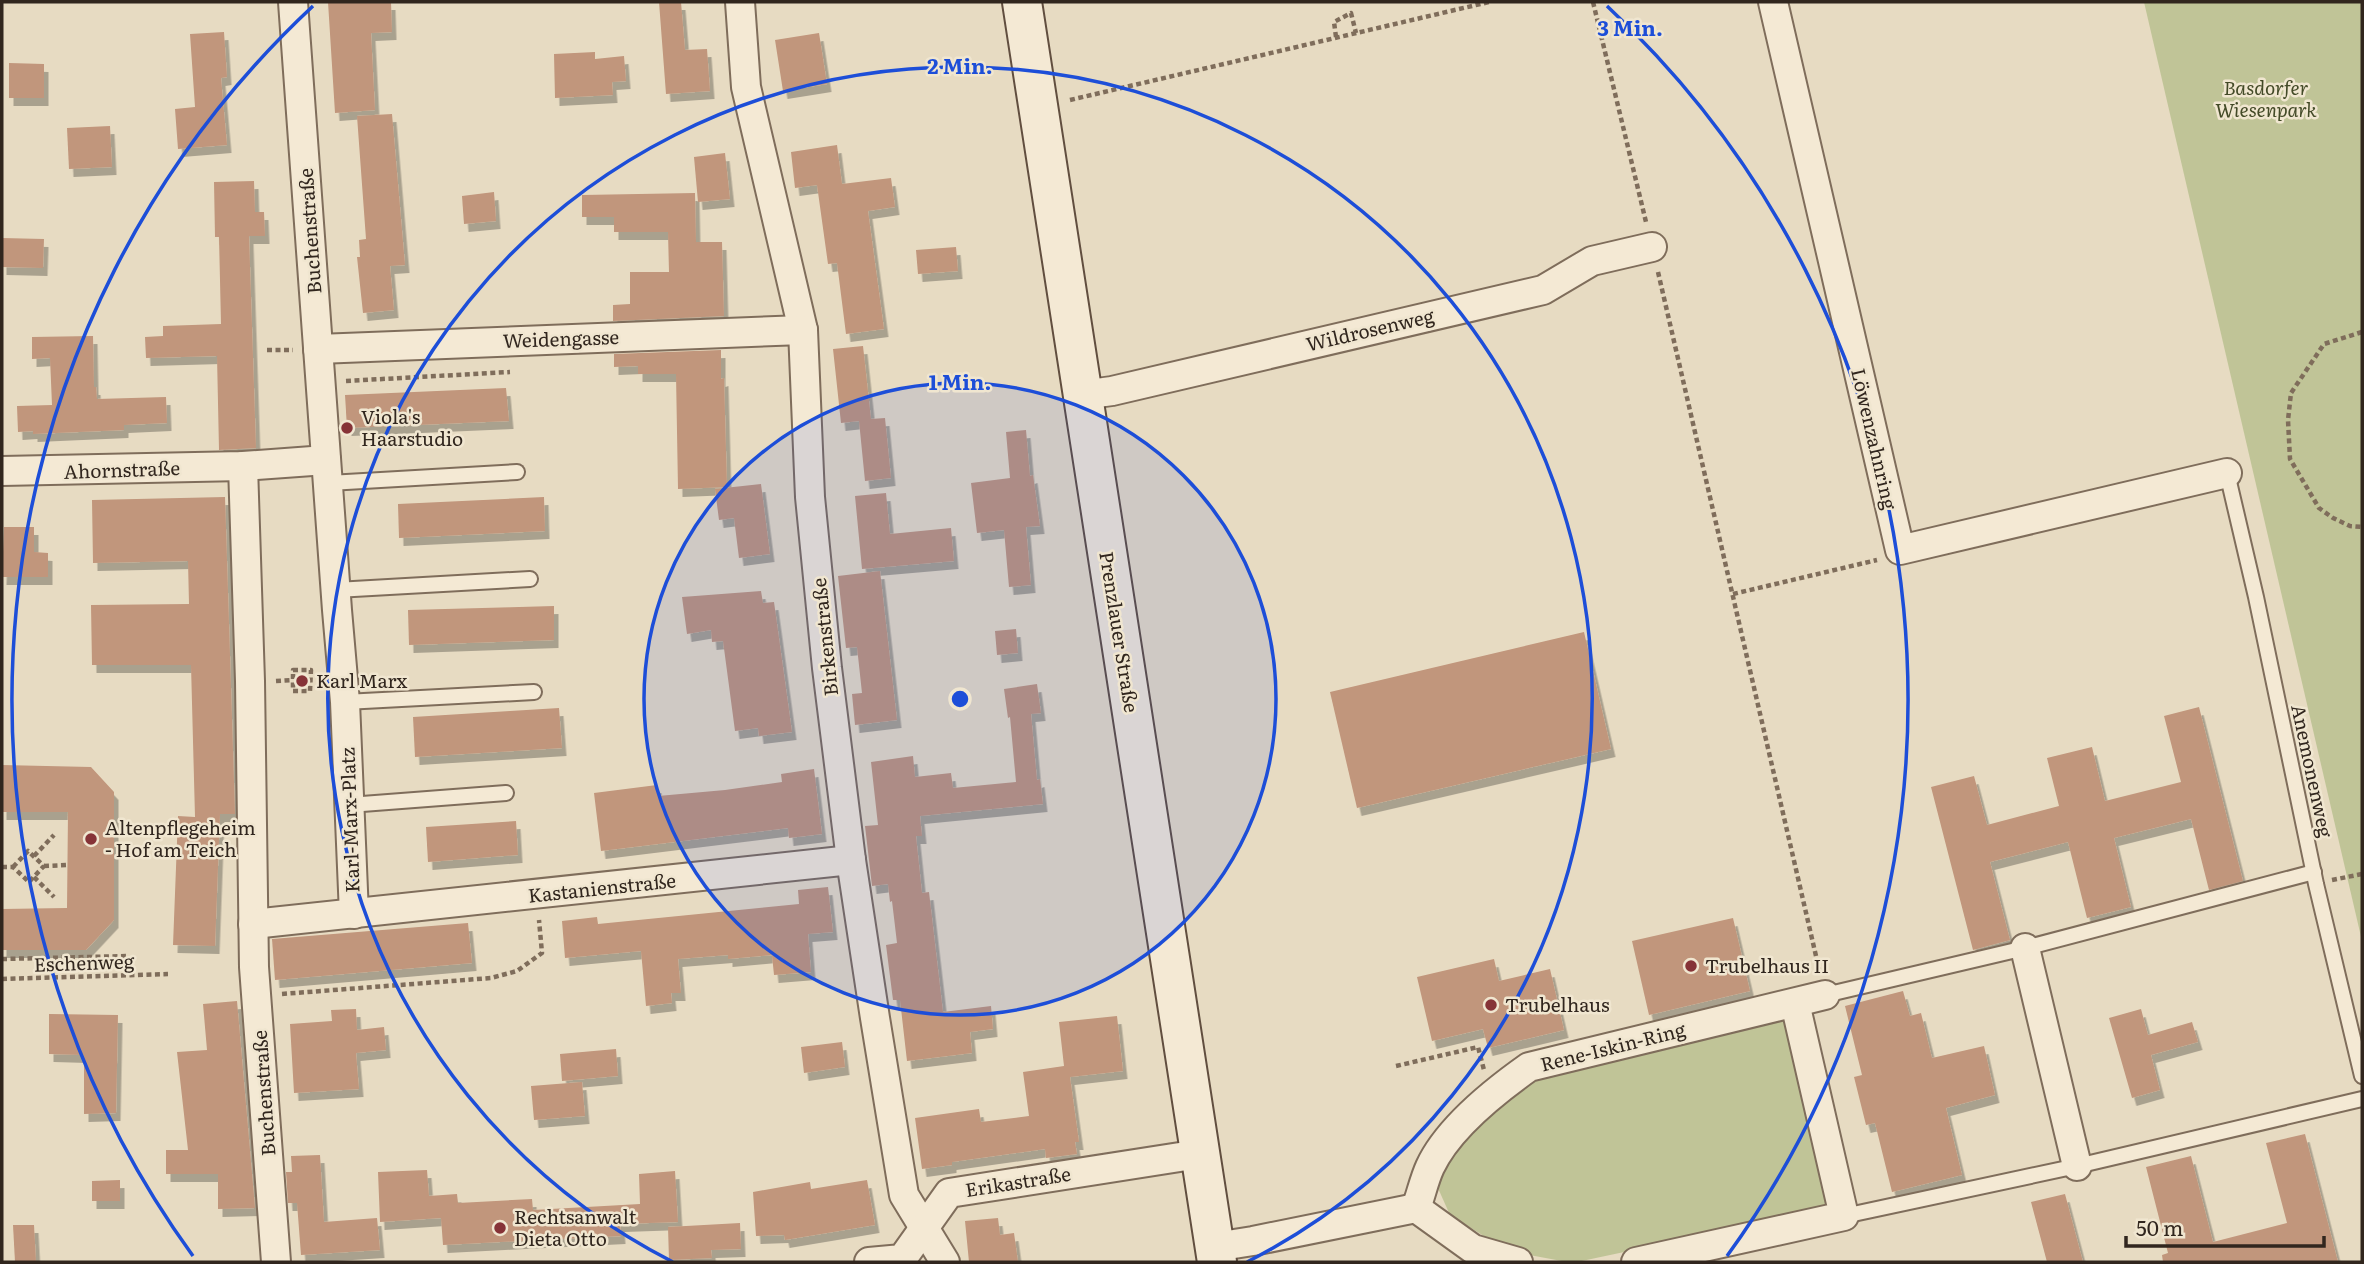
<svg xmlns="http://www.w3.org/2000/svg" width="2364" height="1264" font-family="Literata,serif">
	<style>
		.green { fill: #c0c497 }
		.building { fill: #c1967c; filter: url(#shadow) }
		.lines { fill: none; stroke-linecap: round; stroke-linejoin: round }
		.lane-casing { stroke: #7f6d5b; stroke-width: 18 }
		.street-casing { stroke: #7f6d5b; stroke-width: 32 }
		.secondary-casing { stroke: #614e3f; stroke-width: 42 }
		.path { stroke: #7f6d5b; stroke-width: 4.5; stroke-dasharray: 5 3.5; stroke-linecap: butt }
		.lane { stroke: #f4e9d4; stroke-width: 14 }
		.street { stroke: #f4e9d4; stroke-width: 28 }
		.secondary { stroke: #f4e9d4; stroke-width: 38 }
		.ring { fill: none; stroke: #1d4ed8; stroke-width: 3.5 }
		.poi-dot { fill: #863337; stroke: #f0e6d0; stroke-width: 2.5 }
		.labels { text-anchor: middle; stroke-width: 5; stroke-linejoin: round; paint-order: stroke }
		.park-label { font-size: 19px; font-style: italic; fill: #434a27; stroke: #f0e6d0 }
		.street-label { font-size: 19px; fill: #31261e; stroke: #f0e6d0 }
		.poi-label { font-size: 19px; fill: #31261e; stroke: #f0e6d0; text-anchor: start }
		.centre { fill: #1d4ed8; stroke: #f0e6d0; stroke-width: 3.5 }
		.ring-label { font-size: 21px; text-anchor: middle; font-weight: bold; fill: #1d4ed8; stroke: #f0e6d0; stroke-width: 5; stroke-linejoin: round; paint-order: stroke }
	</style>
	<defs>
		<filter id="shadow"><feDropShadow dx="4.5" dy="8" stdDeviation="0" flood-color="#0004"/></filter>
	</defs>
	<rect width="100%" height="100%" fill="#e7dbc2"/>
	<g class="green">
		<polygon points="2144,2 2362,2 2362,941"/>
		<polygon points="1784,1016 1827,1209 1577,1262 1567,1262 1508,1251 1450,1215 1433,1177 1452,1148 1532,1075"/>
	</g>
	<g class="building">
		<polygon points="328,2 391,2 392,32 371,33 375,110 335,113"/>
		<polygon points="659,2 681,2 685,50 707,49 710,91 666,94"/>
		<polygon points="224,32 227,77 221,78 227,145 178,149 175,109 195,107 190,34"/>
		<polygon points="819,33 827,84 783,91 775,40"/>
		<polygon points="595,52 595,59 624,56 626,81 612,82 613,95 555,98 554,54"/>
		<polygon points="9,63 44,64 44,98 9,98"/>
		<polygon points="392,114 405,265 390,266 394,310 363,313 357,257 360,257 359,240 366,239 357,116"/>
		<polygon points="110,126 112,167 69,169 67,128"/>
		<polygon points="837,145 842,184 891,178 895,207 868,211 884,329 846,334 837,263 828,264 817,185 795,188 791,152"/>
		<polygon points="725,153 730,199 698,202 694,157"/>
		<polygon points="254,181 255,212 264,212 265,236 249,236 256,448 219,450 217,356 146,358 145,337 163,336 163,326 221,324 219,237 215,237 214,182"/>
		<polygon points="494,192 496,221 464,224 462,196"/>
		<polygon points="695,193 696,242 722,242 724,316 613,321 613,305 630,304 630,272 669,272 668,232 614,232 614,217 582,217 582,195"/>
		<polygon points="2,238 44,239 43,268 2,267"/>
		<polygon points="956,247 958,271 918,274 916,250"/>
		<polygon points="93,336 94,387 96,387 97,399 166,397 167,423 124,425 124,430 33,434 33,431 18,432 17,406 52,405 50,358 32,359 32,337"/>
		<polygon points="863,346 871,419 885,418 891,478 865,481 859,421 841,423 833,349"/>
		<polygon points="721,350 721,379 724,378 727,487 678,489 676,374 638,374 638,366 614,367 614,354"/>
		<polygon points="506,388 509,421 347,428 345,395"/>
		<polygon points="1026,430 1030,476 1033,475 1040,526 1026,527 1031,585 1009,587 1004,530 977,533 971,483 1010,478 1006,432"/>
		<polygon points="761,484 770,554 739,558 734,518 719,520 715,489"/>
		<polygon points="886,493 890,534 951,528 954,561 862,569 855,496"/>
		<polygon points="225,497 235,814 220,814 215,946 173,945 178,816 195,817 191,665 92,665 91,605 189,604 188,561 93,563 92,500"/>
		<polygon points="544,497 545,531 399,538 398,504"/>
		<polygon points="4,527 34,527 34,552 48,553 48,577 2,577"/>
		<polygon points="880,571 897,720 855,725 852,694 862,693 857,647 846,648 838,576"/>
		<polygon points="761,591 763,603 774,602 792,732 759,736 758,728 735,731 723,641 712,642 711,630 687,634 682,597"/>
		<polygon points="554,606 554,640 409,645 408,610"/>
		<polygon points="1016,629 1018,653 997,655 995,631"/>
		<polygon points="1584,632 1611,749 1357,808 1330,692"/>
		<polygon points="1037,684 1041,713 1031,714 1037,780 1040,779 1043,804 920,816 922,836 916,836 922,893 929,892 943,1012 991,1006 993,1029 970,1032 972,1053 907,1061 900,1000 893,1000 886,945 897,943 892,901 890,902 888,884 872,886 865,826 878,825 871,762 913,756 915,777 951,773 953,788 1016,782 1010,717 1008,718 1004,689"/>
		<polygon points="2199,707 2243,881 2209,890 2191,819 2114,838 2131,907 2087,918 2068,842 1990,862 2010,940 1973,950 1931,787 1974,776 1987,825 2059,806 2047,758 2092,747 2105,801 2181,782 2164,716"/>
		<polygon points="559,708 562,748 415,757 413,717"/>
		<polygon points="2,765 91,767 114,792 114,920 86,950 2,950 2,909 67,908 68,812 2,812"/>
		<polygon points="814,769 822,834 789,838 788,828 601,851 594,793 657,785 658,796 725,790 782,782 781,774"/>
		<polygon points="516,821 518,855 428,862 426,827"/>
		<polygon points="828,887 833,932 808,934 811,972 774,975 772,955 728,959 728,955 678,959 681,993 671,993 672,1003 646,1006 641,951 565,958 562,921 597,917 598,924 799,904 798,890"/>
		<polygon points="1733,918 1750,991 1649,1015 1632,941"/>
		<polygon points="468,923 472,963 275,980 272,939"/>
		<polygon points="1494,959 1499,981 1550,969 1564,1030 1488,1048 1483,1029 1432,1041 1417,977"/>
		<polygon points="1903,991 1910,1016 1921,1013 1932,1058 1984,1046 1995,1095 1946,1108 1962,1175 1892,1192 1875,1123 1866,1125 1854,1077 1862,1075 1845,1006"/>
		<polygon points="237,1001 255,1208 218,1209 218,1174 166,1174 166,1150 188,1150 177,1052 207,1050 203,1004"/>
		<polygon points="356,1009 357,1030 384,1027 386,1050 356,1053 359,1089 294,1093 290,1024 332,1021 331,1010"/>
		<polygon points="2141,1009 2148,1035 2192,1022 2198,1042 2151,1055 2160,1090 2132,1098 2109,1018"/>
		<polygon points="49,1014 118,1015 116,1113 84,1114 84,1055 49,1054"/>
		<polygon points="1117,1016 1123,1071 1070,1077 1079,1142 1075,1142 1077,1154 1046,1158 1045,1149 952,1162 952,1165 922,1169 915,1118 979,1109 981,1122 1029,1116 1023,1072 1064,1066 1059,1022"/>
		<polygon points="842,1042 845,1067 804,1073 801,1047"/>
		<polygon points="616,1049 618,1076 562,1081 560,1054"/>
		<polygon points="582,1082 585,1116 534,1120 531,1086"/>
		<polygon points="2305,1134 2338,1262 2163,1262 2162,1255 2168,1253 2146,1167 2191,1156 2213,1242 2287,1223 2266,1143"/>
		<polygon points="320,1155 324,1222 377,1218 380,1250 301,1255 297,1203 288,1203 286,1172 292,1172 291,1156"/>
		<polygon points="427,1170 429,1196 457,1194 458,1203 532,1199 533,1210 640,1204 639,1174 675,1171 678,1222 620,1224 621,1236 443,1245 441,1218 380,1222 378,1172"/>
		<polygon points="120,1180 120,1201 92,1201 92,1181"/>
		<polygon points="867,1180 875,1225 785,1240 784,1235 756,1236 753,1192 810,1182 811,1189"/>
		<polygon points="2065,1194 2083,1262 2047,1262 2031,1202"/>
		<polygon points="998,1218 1000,1235 1014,1233 1018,1262 969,1262 965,1221"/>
		<polygon points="740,1223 741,1249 711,1250 712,1258 669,1260 668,1227"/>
		<polygon points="13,1225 34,1225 36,1262 15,1262"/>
	</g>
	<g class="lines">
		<defs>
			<g id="lane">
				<polyline points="2227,473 2256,597 2316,884 2362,1076"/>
				<polyline points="329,483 517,472"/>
				<polyline points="336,590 530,579"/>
				<polyline points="345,702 534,692"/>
				<polyline points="349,805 506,793"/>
				<polyline points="1825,995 2025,948 2314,872"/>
				<polyline points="1844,1216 2077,1166 2362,1099"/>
			</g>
			<g id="street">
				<polyline points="293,2 337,610 345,702 354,914"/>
				<polyline points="740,2 746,87 803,330 810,497 827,668 851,860 875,1018 904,1195 945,1262"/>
				<polyline points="1773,2 1900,550 2227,473"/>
				<polyline points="318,349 803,330"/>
				<polyline points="1082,395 1112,391 1543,290 1592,261 1652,247"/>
				<polyline points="243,466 250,681 254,967 276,1262"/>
				<polyline points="2,471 243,466 326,460"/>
				<polyline points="253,924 851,860"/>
				<polyline points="2025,948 2077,1166"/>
				<path d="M 1416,1208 C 1421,1195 1424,1180 1430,1167 C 1448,1128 1495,1091 1529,1067 L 1825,995"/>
				<polyline points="1215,1247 1253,1241 1416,1208 1473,1249 1518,1262"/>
				<polyline points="869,1262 902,1259 949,1193 1199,1154"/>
				<polyline points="1636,1262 1844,1216 1795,1003"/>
			</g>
			<polyline id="secondary" points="1022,2 1217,1262"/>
		</defs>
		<use href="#lane" class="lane-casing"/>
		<use href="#street" class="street-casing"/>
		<use href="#secondary" class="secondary-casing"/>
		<g class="path">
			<polyline points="1593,2 1646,222"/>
			<polyline points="1336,37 1334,22 1351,13 1356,33"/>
			<polyline points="1070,100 1489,2"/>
			<polyline points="1658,272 1819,969"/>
			<polyline points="2362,332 2324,344 2291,393 2288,420 2290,459 2319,508 2333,518 2350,526 2362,527"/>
			<polyline points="267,350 293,350"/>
			<polyline points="346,381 510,372"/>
			<polyline points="1733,594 1877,560"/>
			<polygon points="293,670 311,670 310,691 293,691"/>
			<polyline points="276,681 293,680"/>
			<polyline points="34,856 54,835"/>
			<polyline points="44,866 67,865"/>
			<polyline points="2,867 13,867 29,882 44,866 28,851 13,867"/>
			<polyline points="34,877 54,897"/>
			<polyline points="2332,880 2362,874"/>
			<polyline points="2,959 129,956"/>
			<polyline points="2,979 168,974"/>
			<polyline points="282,994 491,978 517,971 542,953 539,920"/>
			<polyline points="1396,1066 1478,1047 1484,1070"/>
		</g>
		<use href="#lane" class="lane"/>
		<use href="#street" class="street"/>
		<use href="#secondary" class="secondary"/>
	</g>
	<circle cx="960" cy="699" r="316" fill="#1d4ed8" fill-opacity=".12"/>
	<g class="ring">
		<circle cx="960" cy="699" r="316"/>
		<path d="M673 1262A632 632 0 1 1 1247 1262"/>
		<path d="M193 1256A948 948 0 0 1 313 6M1607 6A948 948 0 0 1 1727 1256"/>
	</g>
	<g class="poi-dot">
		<circle cx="347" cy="428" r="7"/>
		<circle cx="302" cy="681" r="7"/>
		<circle cx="91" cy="839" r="7"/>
		<circle cx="1691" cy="966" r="7"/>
		<circle cx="1491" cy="1005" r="7"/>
		<circle cx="500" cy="1228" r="7"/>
	</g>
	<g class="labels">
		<g class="park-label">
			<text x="2266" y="95">Basdorfer<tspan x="2266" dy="22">Wiesenpark</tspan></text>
		</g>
		<g class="street-label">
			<text transform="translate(310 231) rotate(-94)" y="7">Buchenstraße</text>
			<text transform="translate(1370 330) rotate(-13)" y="7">Wildrosenweg</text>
			<text transform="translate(561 339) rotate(-2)" y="7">Weidengasse</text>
			<text transform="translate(1874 439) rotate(77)" y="7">Löwenzahnring</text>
			<text transform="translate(122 470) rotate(-2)" y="7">Ahornstraße</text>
			<text transform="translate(1119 632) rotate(81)" y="7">Prenzlauer Straße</text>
			<text transform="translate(825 637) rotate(-96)" y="7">Birkenstraße</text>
			<text transform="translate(2312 771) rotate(78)" y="7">Anemonenweg</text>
			<text transform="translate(350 820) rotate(-92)" y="7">Karl-Marx-Platz</text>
			<text transform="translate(602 888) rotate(-6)" y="7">Kastanienstraße</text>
			<text transform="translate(84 963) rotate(-2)" y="7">Eschenweg</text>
			<text transform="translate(1613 1047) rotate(-14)" y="7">Rene-Iskin-Ring</text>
			<text transform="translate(264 1093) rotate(-94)" y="7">Buchenstraße</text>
			<text transform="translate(1018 1182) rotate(-9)" y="7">Erikastraße</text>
		</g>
		<g class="poi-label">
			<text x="361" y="424">Viola's<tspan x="361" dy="22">Haarstudio</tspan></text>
			<text x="316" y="688">Karl Marx</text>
			<text x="105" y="835">Altenpflegeheim<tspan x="105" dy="22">- Hof am Teich</tspan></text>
			<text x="1705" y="973">Trubelhaus II</text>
			<text x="1505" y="1012">Trubelhaus</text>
			<text x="514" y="1224">Rechtsanwalt<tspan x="514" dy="22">Dieta Otto</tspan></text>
		</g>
	</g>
	<circle cx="960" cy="699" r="10" class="centre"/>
	<g class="ring-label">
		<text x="1630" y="36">3 Min.</text>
		<text x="960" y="74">2 Min.</text>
		<text x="960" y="390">1 Min.</text>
	</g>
	<rect width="2364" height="1264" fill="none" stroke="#31261e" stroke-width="7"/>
	<path d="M2126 1236v10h198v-10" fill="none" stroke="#31261e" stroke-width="3.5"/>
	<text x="2136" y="1236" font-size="21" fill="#31261e" stroke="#f0e6d0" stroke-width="5" paint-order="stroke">50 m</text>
</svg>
